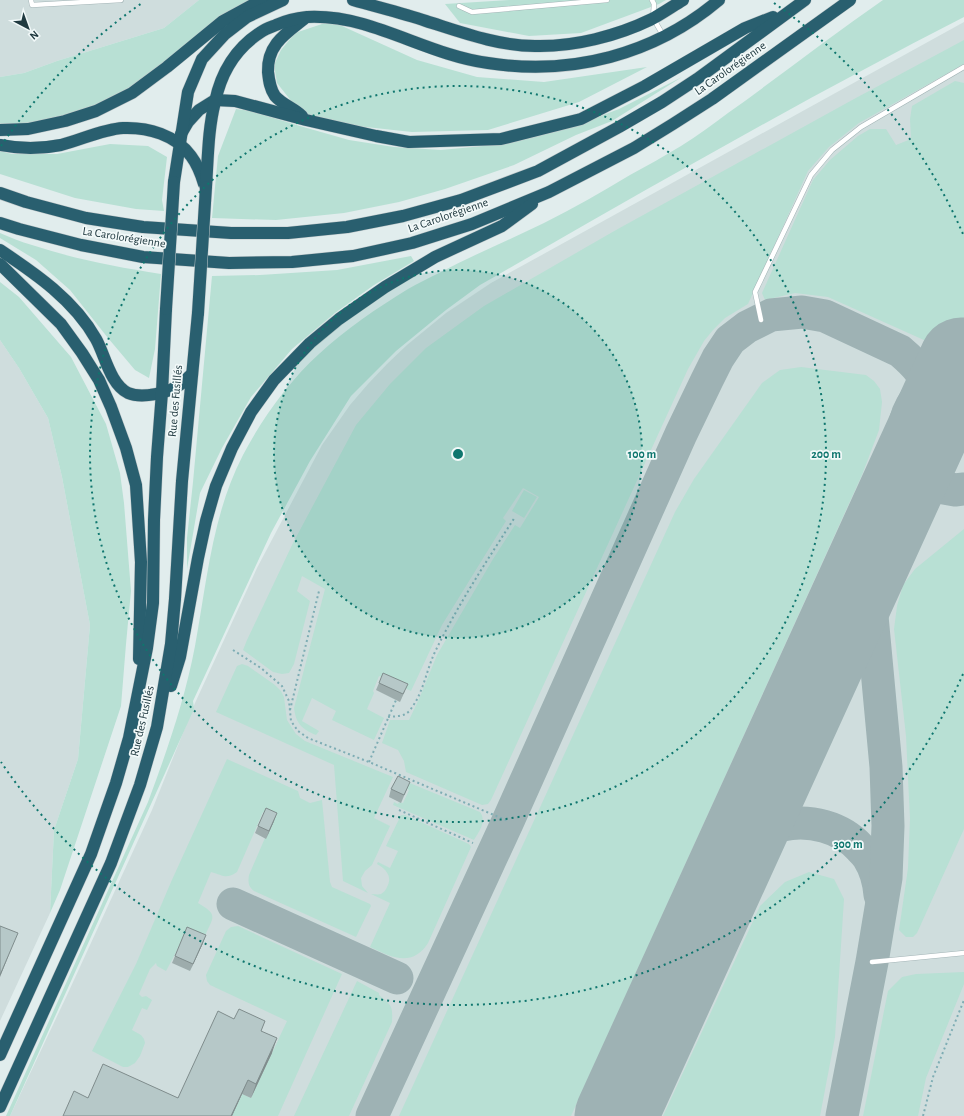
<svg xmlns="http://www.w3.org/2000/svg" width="964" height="1116" font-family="'Alegreya Sans',sans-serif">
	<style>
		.built { fill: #cfdddd }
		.green { fill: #b8e0d4 }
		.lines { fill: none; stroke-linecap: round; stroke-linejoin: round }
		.taxiway { stroke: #9eb2b4; stroke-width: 33 }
		.runway { stroke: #9eb2b4; stroke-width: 83 }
		.lane-casing { stroke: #a3b4b6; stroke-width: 5.5 }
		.highway-casing { stroke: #c1c8ca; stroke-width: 13 }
		.path { stroke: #7eadb4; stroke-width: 2; stroke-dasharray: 2 3; stroke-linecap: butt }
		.lane { stroke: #fff; stroke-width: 4.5 }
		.highway { stroke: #295f6f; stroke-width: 12 }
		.highway-bridge-casing { stroke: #c1c8ca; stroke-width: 13; stroke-linecap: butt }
		.highway-bridge { stroke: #295f6f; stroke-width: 12 }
		.wall { fill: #9dacac }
		.shaded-wall { fill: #7f8c8c }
		.building { fill: #b6c8c8; stroke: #7f8c8c }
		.ring { fill: none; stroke: #0f766e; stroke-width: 2; stroke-dasharray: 2 4 }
		.labels { text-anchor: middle; stroke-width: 3.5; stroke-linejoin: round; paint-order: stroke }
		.street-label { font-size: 12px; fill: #203a40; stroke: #f2f9f9 }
		.centre { fill: #0f766e; stroke: #f2f9f9; stroke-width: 2 }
		.ring-label { font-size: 12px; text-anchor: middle; font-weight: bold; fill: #0f766e; stroke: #f2f9f9; stroke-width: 3.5; stroke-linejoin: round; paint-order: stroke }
	</style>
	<rect width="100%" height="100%" fill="#e1eded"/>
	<g class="built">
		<polygon points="0,0 199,0 164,28 57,61 24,73 0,77"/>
		<polygon points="964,22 964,1116 10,1116 68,993 152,810 195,703 257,568 322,445 350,405 368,384 387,364 407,345 446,313 491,283"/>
		<polygon points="0,340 19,368 48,418 62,477 90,625 78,759 54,830 50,913 0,1021"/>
	</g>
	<g class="green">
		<polygon points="199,0 254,0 137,88 63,126 0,128 0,77 24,73 57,61 164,28"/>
		<polygon points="509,0 666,0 659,4 581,33 529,36 460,23 445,4"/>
		<path d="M 883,0 L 964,0 L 964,17 C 800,101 640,193 480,285 L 446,310 L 396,351 L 351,396 L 310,461 L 271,533 L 193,701 L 194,709 L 10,1116 L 6,1116 L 148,802 C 167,751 185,699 195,646 C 207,581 212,515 243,455 C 261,420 289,381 319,354 C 346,329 377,308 408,289 C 418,283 429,278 439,273 C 473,255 509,240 544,223 C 574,208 602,192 630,175 C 647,166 664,156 681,146 C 697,136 713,124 728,113 C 780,76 831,36 883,0 Z"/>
		<polygon points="331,21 417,60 477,77 544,82 647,67 579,102 488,130 412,132 310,121 292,102 277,83 274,65 281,50 295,33"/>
		<path d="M 964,40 L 964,64 L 859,123 L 829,147 L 808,171 L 748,304 L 725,318 L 713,330 L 704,341 L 688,369 L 491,800 L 488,804 L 482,805 L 406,772 L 404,761 L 398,750 L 382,743 L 390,720 L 409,720 L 419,699 L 437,655 L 493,559 L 515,525 L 520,528 L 539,497 L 523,488 L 503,518 L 506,521 L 442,625 L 411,691 L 379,676 L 373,691 L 374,693 L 367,709 L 384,718 L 374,740 L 332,720 L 336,711 L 312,698 L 302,721 L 319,731 L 316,735 C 302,729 296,724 294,708 L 325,589 L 302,576 L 297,591 L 310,601 L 294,664 L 289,673 L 282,674 L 273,672 L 243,650 L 247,640 L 293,543 L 356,425 L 390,384 L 426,348 L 484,306 L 616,230 L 854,99 Z"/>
		<polygon points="682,77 612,121 576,135 514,165 445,189 399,202 344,213 276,220 212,218 218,156 236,109 251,111 300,126 349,140 394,147 441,150 483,146 523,140 569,128 619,109"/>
		<polygon points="955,81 964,83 964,358 828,297 795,293 765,300 762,293 813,180 830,160 858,136 870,129 886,129 896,145 911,139 910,119 912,106"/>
		<polygon points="110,144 148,146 167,157 162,200 164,211 136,209 75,198 0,174 0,151 12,154 57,154"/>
		<path d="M 0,233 C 10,237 21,242 32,245 C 74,259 117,267 161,274 L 155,349 L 149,378 L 135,370 L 108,338 L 70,290 L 36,260 L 0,238 Z"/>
		<polygon points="411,256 414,261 374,285 335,313 292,349 251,397 222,448 200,493 187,569 187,538 193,482 212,276 260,275 337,270"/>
		<polygon points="0,282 19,297 71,357 106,424 120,473 124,503 131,591 126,644 121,706 60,890 50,913 54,830 78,759 90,625 62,477 48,418 19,368 0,340"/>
		<polygon points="801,367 866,375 874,381 880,389 882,402 879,430 862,475 571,1116 399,1116 675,512 694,479 762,383 780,370"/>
		<polygon points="524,490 537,497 524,518 512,511"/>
		<polygon points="964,529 964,829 917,933 913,937 906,937 899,930 908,868 910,819 906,736 894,629 897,606 903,585 915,569"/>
		<polygon points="242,664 248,666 275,685 281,691 284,697 287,720 296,734 305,741 393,777 374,818 390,826 372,865 365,871 361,878 362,886 368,893 343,881 334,765 216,712 237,666"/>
		<path d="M 227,759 L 298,791 L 300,798 L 310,803 L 322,800 L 330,882 L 332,887 L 370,904 L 371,906 L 356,937 L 254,891 C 248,886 248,882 249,875 L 274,817 L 263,812 L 237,872 C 226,880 223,875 211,872 L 198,903 C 219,915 213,917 205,936 L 186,932 L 173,958 L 166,971 L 157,966 L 156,963 L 150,969 L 139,994 L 142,997 L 146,996 L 152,1000 L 147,1010 L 142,1008 L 132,1030 L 141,1035 L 144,1039 L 145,1043 L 140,1056 L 135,1063 L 128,1067 L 123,1067 L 92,1051 L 136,964 L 171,882 Z"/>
		<path d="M 400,779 L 480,812 C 487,821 479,832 474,840 L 393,805 L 394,802 L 398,804 L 399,802 L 403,803 L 409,790 L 397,784 Z"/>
		<path d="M 401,815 L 405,815 L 469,844 L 471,847 L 428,943 C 412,968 391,957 370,947 L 390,903 L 371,894 C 374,894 378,895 381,894 C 384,892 386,890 387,887 C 393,877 386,869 377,864 L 378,862 L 390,868 L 398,851 L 386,846 Z"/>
		<polygon points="809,872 834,879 844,899 835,1037 820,1116 663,1116 760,906 785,882"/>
		<polygon points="238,926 342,974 278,1116 232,1116 242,1094 251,1098 287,1021 210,985 207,981 206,975 226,931 231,927"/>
		<polygon points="964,972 964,984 926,1078 918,1116 863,1116 888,991 902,977 916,974"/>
		<path d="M 357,981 L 379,993 L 379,995 C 391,1005 393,1005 392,1022 L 349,1116 L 294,1116 Z"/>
	</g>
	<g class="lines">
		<g class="taxiway">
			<path d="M 906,482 C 907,473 909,465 907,457 C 906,452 904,447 904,442 C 902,416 914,392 939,383 C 947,380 956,380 964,379"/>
			<path d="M 718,893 C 727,876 735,855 751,842 C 759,836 771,827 782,825 C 810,819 841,827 860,848 C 863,851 866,854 868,857 C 875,868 879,882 880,895"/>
			<polyline points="233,904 397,978"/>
			<path d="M 372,1116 L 508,821 L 681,434 L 707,380 L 718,358 L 730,340 L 747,327 L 771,315 L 802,312 L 825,316 L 900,351 C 907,357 914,363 920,371 C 927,382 931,404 930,417 C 929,425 926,434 924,442"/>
			<polyline points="842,1116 872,962 886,878 888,826 886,767 868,573 874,552 885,529 897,505 904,495 913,489 927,485 955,490 964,489"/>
		</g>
		<polyline class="runway" points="616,1116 961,359"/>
		<defs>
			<g id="lane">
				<polyline points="31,0 32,5 121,0"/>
				<polyline points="652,0 654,4 653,18 663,35"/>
				<polyline points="459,6 472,12 607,0"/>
				<polyline points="761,320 755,292 811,175 832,150 861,127 964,67"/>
				<polyline points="872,962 964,953"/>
			</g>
			<g id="highway">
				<path d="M 353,0 C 377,7 402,13 426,21 C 461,32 498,46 535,46 C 574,47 617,36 652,19 C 663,13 673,6 683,0"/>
				<path d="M 302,116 C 294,108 283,105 275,96 C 270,89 269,81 268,72 C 267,45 285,34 304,19"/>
				<polyline points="0,130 28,129 65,121 96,111 132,93 167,67 223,21 258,2 264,0"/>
				<polyline points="181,134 188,122 199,110 215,100 235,101 306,120 376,136 409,142 501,139 581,119 645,86 745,28 773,17"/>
				<path d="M 0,145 C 20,149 41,149 61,145 C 81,140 103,129 123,128 C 148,127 176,135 191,156 C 197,164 201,174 204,184"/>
				<polyline points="174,182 188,92 202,59 225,34 247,17 283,0"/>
				<path d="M 206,187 C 208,158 208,129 215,102 C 221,73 236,48 261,32 C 265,29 271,27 276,25 C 285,21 297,18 307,17 C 326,16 345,19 363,24 C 405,36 444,57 488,63 C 571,76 654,55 719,0"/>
				<polyline points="0,193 26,202 86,218 143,227 231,233 288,233 347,227 403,216 461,200 538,171 619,127 662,102 697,79 805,0"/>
				<polyline points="0,223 19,229 81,245 143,257 229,263 292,262 353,256 412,243 472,224 549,192 634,148 673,124 712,99 850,0"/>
				<path d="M 0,250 C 36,274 74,300 96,339 C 105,355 110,384 128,393 C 142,399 169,393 181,384 C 185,381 188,377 192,374"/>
				<polyline points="0,264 61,324 82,353 99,380 111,407 126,448 136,485 141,562 139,659"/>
				<polyline points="171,686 180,657 198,558 206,521 216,486 232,448 251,412 274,380 310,343 339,319 385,287 435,257 502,226 532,204"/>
				<polyline points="0,1055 91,854 116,783 129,738 147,648 153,603 154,520 157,457 162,392 166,309"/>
				<polyline points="0,1107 111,863 140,785 157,727 171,644 175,599 182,481 198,313"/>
			</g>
		</defs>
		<use href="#lane" class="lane-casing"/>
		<use href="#highway" class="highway-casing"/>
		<g class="path">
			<polyline points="233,650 261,668 282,686 289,701 291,721 298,731 308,738 369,762 508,821"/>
			<polyline points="290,710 319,591"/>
			<path d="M 388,717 C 396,716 405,717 410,710 C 423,694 426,672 434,654 C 457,606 486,562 515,517"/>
			<polyline points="369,762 396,700"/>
			<polyline points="399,810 473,843"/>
			<polyline points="923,1116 933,1077 964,1000"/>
		</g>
		<use href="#lane" class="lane"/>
		<use href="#highway" class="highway"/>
		<defs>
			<g id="highway-bridge">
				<polyline points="166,309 174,182"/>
				<polyline points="198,313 206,187"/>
			</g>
		</defs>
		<use href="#highway-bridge" class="highway-bridge-casing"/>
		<use href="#highway-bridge" class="highway-bridge"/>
	</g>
	<g class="wall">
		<polygon points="379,683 405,691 400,702 376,690"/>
		<polygon points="391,789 407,789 401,803 389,797"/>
		<polygon points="274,821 266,839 255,833 258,826"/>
		<polygon points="203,943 190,971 172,963 175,956"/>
		<polygon points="234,1019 265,1021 261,1031 272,1053 251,1098 242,1094 232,1116 88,1098 178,1098"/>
	</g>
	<g class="shaded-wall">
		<polygon points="277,813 274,821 266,839 269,831"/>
		<polygon points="18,933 12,947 0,977 0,975"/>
		<polygon points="206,935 203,943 190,971 193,964"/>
		<polygon points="277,1038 272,1053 251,1098 256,1084"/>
		<polygon points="248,1080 242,1094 232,1116 231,1116"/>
	</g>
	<g class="building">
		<polygon points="383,673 408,684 403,694 379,683"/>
		<polygon points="398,776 410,782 404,795 391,789"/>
		<polygon points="266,808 277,813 269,831 258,826"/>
		<polygon points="0,926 18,933 0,975"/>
		<polygon points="187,927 206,935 193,964 175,956"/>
		<polygon points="239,1009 265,1021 261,1031 277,1038 256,1084 248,1080 231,1116 63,1116 74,1091 88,1098 103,1064 178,1098 218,1011 234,1019"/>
	</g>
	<circle cx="458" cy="454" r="184" fill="#0f766e" fill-opacity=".12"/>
	<g class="ring">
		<circle cx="458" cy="454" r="184"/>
		<circle cx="458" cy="454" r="368"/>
		<path d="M963 674A551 551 0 0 1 1 762M1 146A551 551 0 0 1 142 3M774 3A551 551 0 0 1 963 234"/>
	</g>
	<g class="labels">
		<g class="street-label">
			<text transform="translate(730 68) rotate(-35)" y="4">La Carolorégienne</text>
			<text transform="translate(448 215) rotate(-19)" y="4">La Carolorégienne</text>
			<text transform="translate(124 237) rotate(9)" y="4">La Carolorégienne</text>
			<text transform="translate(175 401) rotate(-85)" y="4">Rue des Fusillés</text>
			<text transform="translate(142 721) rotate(-77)" y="4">Rue des Fusillés</text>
		</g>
	</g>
	<circle cx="458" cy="454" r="6" class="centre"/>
	<g class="ring-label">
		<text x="642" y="458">100 m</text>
		<text x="826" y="458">200 m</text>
		<text x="848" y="848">300 m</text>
	</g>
	<g transform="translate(28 28) rotate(139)" stroke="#f2f9f9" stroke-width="3" paint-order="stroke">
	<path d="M0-3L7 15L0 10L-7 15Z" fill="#203a40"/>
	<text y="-6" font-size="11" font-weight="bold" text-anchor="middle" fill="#203a40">N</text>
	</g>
</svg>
